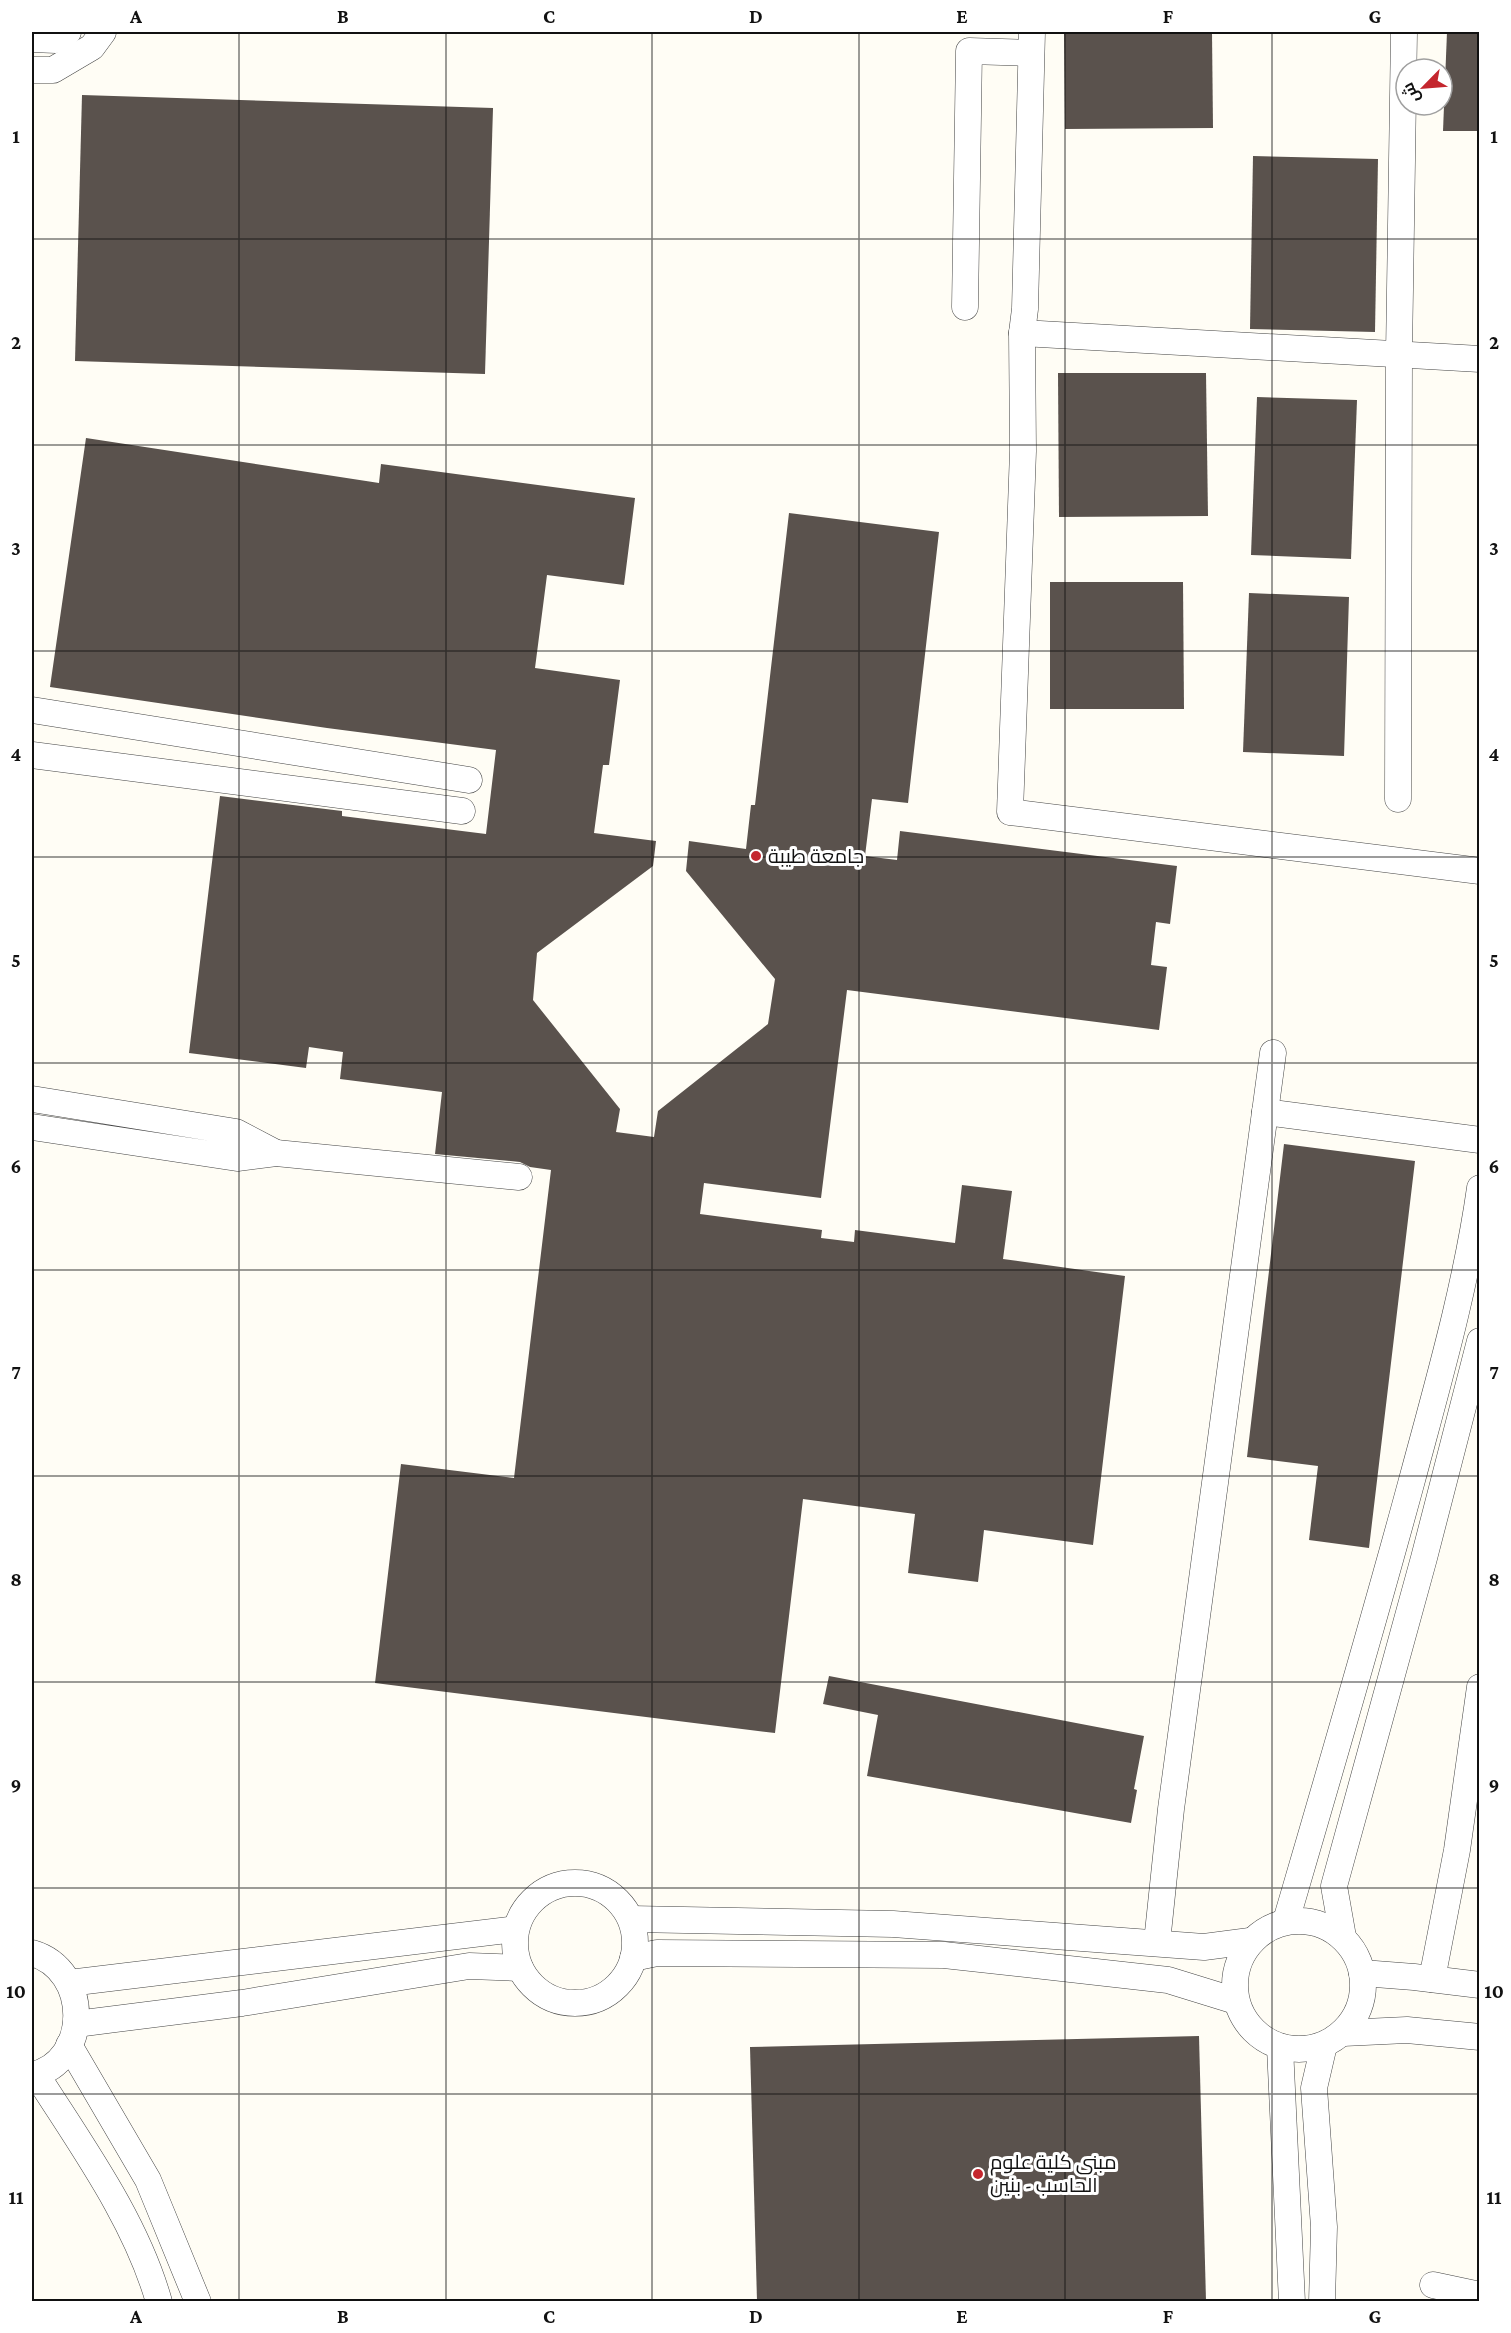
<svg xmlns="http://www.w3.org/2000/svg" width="1511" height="2333" font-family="'Crimson Pro',Cairo,serif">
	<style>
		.building { fill: #5a524d }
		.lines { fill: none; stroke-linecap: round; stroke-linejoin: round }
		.minor-casing { stroke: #444; stroke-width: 27 }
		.minor { stroke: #fff; stroke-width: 26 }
		.grid { fill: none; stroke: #111; stroke-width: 1.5; stroke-opacity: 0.55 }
		.poi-dot { fill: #c4262e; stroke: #fff; stroke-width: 2 }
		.labels { text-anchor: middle; stroke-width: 6; stroke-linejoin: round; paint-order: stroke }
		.poi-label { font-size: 20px; fill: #111; stroke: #fff; text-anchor: start }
		.neatline { fill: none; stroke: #111; stroke-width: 2 }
		.grid-label { font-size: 20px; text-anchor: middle; font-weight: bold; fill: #111 }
	</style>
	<rect width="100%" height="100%" fill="#fffdf5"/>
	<g class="building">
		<polygon points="1064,32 1212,32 1213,128 1065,129"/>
		<polygon points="1447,32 1479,32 1479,131 1443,131"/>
		<polygon points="82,95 493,108 485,374 75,361"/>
		<polygon points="1253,156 1378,159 1375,332 1250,329"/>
		<polygon points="1058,373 1206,373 1208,516 1059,517"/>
		<polygon points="1257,397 1357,400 1351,559 1251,555"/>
		<polygon points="86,438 379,483 381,464 635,498 624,585 547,575 535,668 620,680 609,765 603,765 594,833 656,841 653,866 537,953 533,1000 620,1109 616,1132 654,1137 658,1111 768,1024 775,979 686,871 689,841 746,849 751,805 755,805 789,513 939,532 908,803 872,799 865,856 897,860 900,831 1177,866 1170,924 1156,922 1151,965 1167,967 1159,1030 847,990 821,1198 704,1183 700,1214 822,1230 821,1238 854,1242 855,1230 955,1243 962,1185 1012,1191 1003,1259 1125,1276 1093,1545 984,1530 978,1582 908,1573 915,1514 803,1499 775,1733 375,1683 401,1464 514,1478 551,1170 530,1167 520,1162 435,1154 442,1092 340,1079 343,1052 309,1047 306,1068 189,1053 220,796 342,811 342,816 486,834 496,750 327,728 50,687"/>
		<polygon points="1050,582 1183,582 1184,709 1050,709"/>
		<polygon points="1249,593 1349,597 1344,756 1243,752"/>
		<polygon points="1284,1144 1415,1161 1369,1548 1309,1540 1318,1466 1247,1457"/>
		<polygon points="829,1676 1144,1736 1134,1789 1137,1790 1131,1823 867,1776 878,1715 823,1704"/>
		<polygon points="1199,2036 1206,2301 757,2301 750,2047"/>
	</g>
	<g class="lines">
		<defs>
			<g id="minor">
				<polyline points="1032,32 1025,309 1022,333 1023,451 1010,812 1480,871"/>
				<polyline points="32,39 56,40 68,32"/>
				<polyline points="32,70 53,70 92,47 103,32"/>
				<polyline points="965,307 969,51 1031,53"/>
				<polyline points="1022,333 1480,359"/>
				<polyline points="32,710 469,780"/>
				<polyline points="32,755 462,811"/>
				<polyline points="1398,799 1399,354 1404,32"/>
				<polyline points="32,1099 236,1132 276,1153 237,1158 32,1127"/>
				<polyline points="1265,1112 1480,1140"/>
				<polyline points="276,1153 519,1177"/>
				<circle cx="575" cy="1943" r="60"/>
				<polyline points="631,1919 893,1924 1204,1947 1250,1941"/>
				<circle cx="1299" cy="1985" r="64"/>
				<path d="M 1286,1921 C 1329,1774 1372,1628 1412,1480 C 1438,1383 1466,1287 1480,1188"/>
				<polyline points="1343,1937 1334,1886 1424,1558 1480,1341"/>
				<polyline points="1157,1942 1171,1809 1273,1053"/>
				<path d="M 32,1953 C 91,1970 91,2062 32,2075"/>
				<polyline points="633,1958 657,1953 944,1955 1168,1980 1236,2001"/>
				<polyline points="1362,1973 1414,1977 1480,1985"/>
				<polyline points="1432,1979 1457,1850 1480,1687"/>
				<polyline points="69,1983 516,1929"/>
				<polyline points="76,2024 242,2003 469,1966 520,1968"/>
				<polyline points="1343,2033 1407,2030 1480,2037"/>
				<polyline points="69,2045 148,2180 198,2302"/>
				<polyline points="1280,2047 1292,2302"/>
				<path d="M 36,2074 C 81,2145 136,2220 159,2302"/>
				<polyline points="1433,2285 1480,2295"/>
				<polyline points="1322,2302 1324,2227 1314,2088 1324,2045"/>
			</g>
		</defs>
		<use href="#minor" class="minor-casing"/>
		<use href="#minor" class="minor"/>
	</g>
	<path class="grid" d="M 239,32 L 239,2302M 446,32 L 446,2302M 652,32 L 652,2302M 859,32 L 859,2302M 1065,32 L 1065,2302M 1272,32 L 1272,2302M 32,239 L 1480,239M 32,445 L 1480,445M 32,651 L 1480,651M 32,857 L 1480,857M 32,1063 L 1480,1063M 32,1270 L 1480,1270M 32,1476 L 1480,1476M 32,1682 L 1480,1682M 32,1888 L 1480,1888M 32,2094 L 1480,2094"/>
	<g class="poi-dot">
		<circle cx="756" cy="856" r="6"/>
		<circle cx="978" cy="2174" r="6"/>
	</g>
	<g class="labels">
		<g class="poi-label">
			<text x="768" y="863">جامعة طيبة</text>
			<text x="990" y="2169">مبنى كلية علوم<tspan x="990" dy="23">الحاسب - بنين</tspan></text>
		</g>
	</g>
	<rect width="1511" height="2333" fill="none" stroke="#ffffff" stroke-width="66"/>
	<g transform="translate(1424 87) rotate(245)"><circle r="28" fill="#ffffff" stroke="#a0a0a0" stroke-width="1.5"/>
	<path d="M0-4.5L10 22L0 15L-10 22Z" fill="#c4262e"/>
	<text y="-9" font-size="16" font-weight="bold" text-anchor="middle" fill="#111111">ش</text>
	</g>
	<rect x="33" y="33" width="1445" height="2267" class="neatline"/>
	<g class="grid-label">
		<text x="136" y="23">A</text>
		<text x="343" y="23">B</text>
		<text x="549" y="23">C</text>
		<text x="756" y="23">D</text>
		<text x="962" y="23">E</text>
		<text x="1168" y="23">F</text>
		<text x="1375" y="23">G</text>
		<text x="16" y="143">1</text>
		<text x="1494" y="143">1</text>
		<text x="16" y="349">2</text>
		<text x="1494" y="349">2</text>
		<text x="16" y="555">3</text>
		<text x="1494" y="555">3</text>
		<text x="16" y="761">4</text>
		<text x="1494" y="761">4</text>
		<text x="16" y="967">5</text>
		<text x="1494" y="967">5</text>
		<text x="16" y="1173">6</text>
		<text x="1494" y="1173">6</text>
		<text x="16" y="1379">7</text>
		<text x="1494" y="1379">7</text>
		<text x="16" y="1586">8</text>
		<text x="1494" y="1586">8</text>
		<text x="16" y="1792">9</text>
		<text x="1494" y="1792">9</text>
		<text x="16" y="1998">10</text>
		<text x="1494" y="1998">10</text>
		<text x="16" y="2204">11</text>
		<text x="1494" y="2204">11</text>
		<text x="136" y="2323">A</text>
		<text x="343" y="2323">B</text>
		<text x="549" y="2323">C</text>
		<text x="756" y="2323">D</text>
		<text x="962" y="2323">E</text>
		<text x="1168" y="2323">F</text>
		<text x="1375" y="2323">G</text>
	</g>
</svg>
